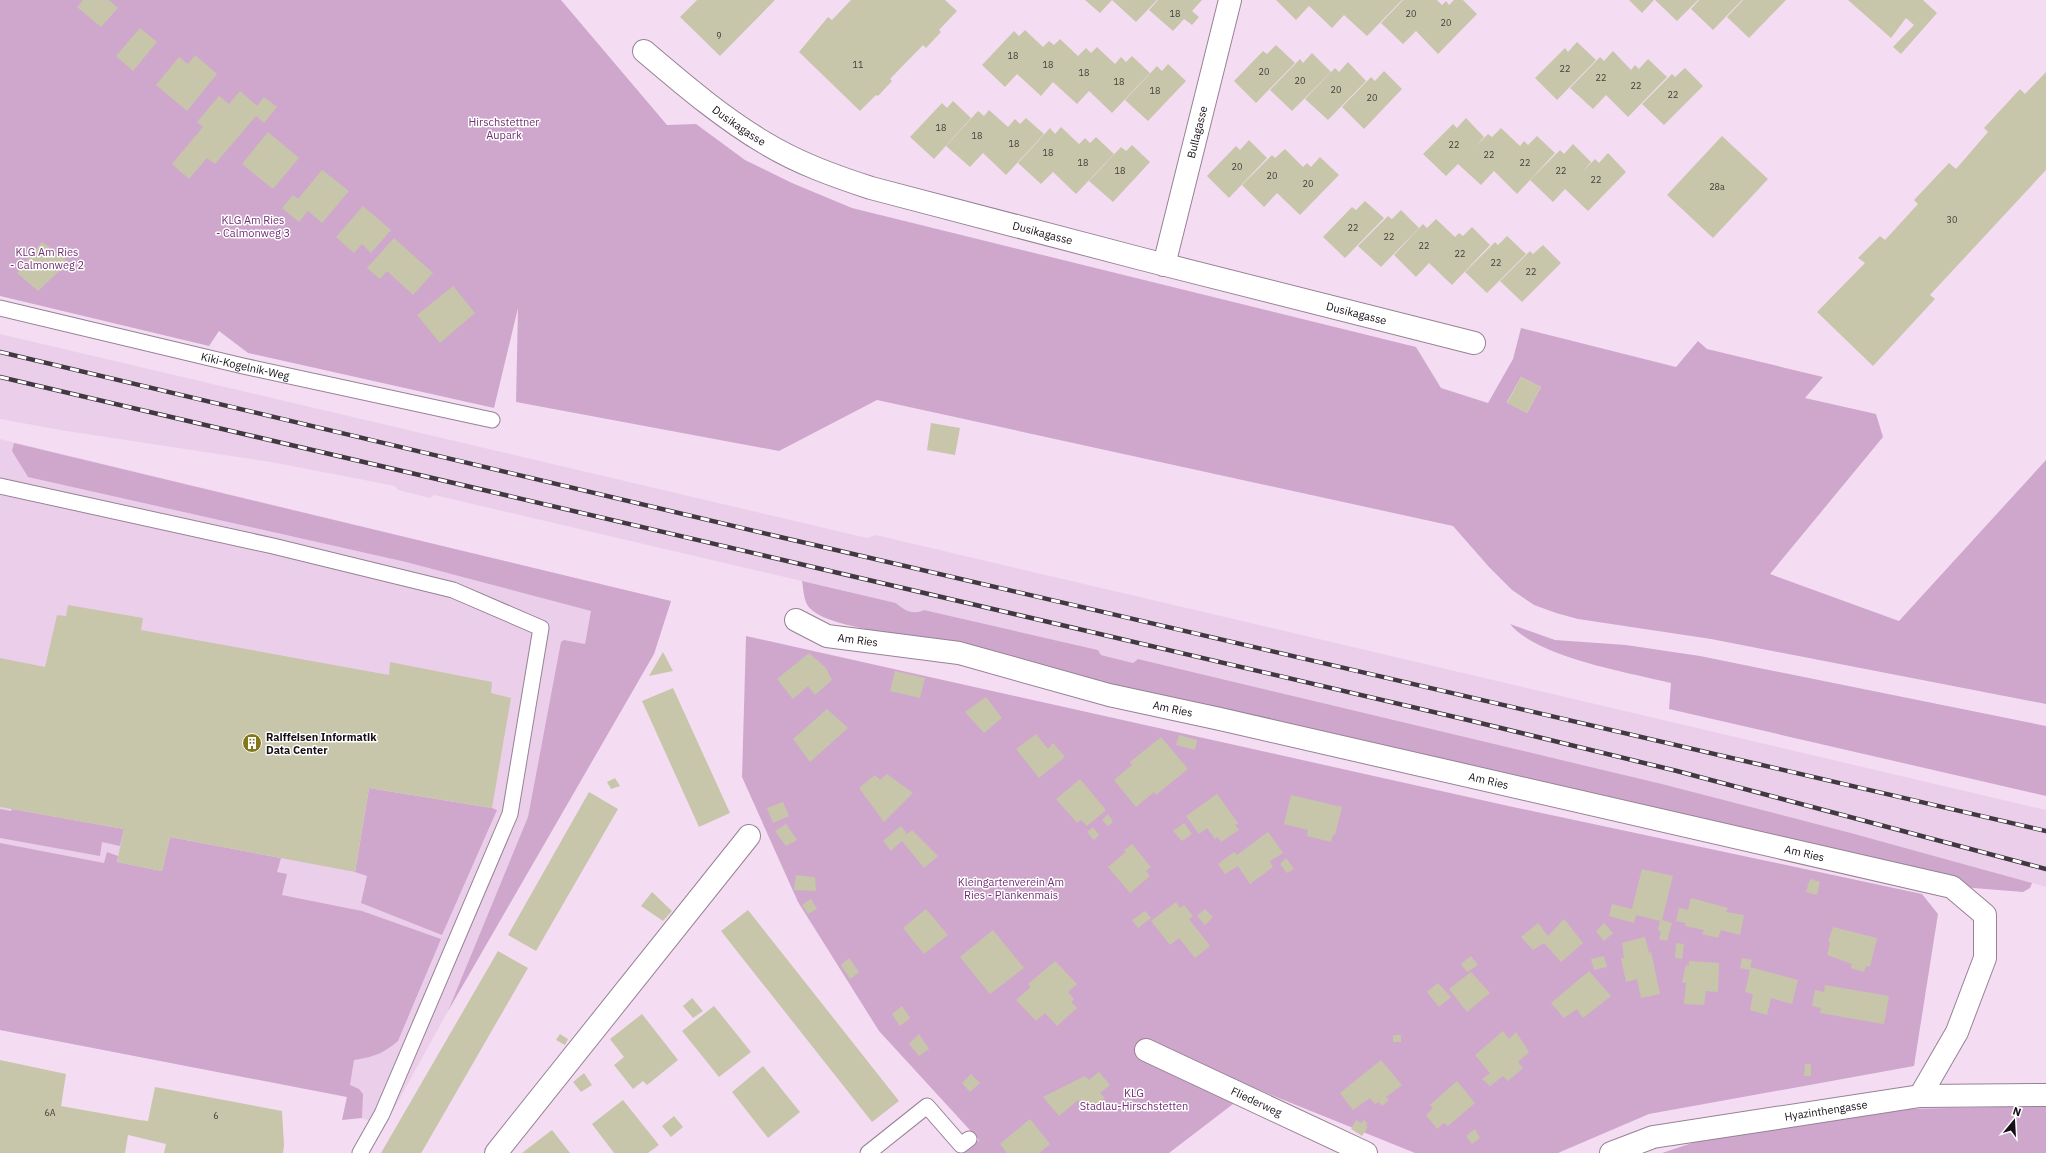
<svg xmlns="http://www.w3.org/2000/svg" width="2046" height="1153" font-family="'IBM Plex Sans',sans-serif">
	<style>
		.built { fill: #ebcfea }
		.green { fill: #cfa7cd; fill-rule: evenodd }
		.building { fill: #c8c6aa }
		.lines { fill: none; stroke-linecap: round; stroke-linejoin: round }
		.lane-casing { stroke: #978295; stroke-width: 17 }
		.street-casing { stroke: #978295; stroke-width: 24 }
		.lane { stroke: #fff; stroke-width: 15 }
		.street { stroke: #fff; stroke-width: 22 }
		.rail-casing { stroke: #423842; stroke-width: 4.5 }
		.rail { stroke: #fff; stroke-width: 3; stroke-dasharray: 9; stroke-linecap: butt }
		.labels { text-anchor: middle; stroke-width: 3; stroke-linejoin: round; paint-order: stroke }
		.number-label { font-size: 9px; fill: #423d3b }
		.park-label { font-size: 11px; fill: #722e72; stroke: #fff }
		.street-label { font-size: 11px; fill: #160f16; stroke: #fff }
		.poi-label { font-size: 11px; font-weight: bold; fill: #160f16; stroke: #fff; text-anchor: start }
	</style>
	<rect width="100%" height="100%" fill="#f4ddf3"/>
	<g class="built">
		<polygon points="0,334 867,538 876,535 2046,810 2046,887 1851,833 1662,784 1138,659 1133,663 1101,655 1098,650 924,610 917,613 905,610 896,603 434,495 430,498 398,490 395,486 271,462 66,431 0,419"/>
		<polygon points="0,439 671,601 654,654 448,1011 384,1127 362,1118 342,1120 347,1097 0,1030"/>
	</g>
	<g class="green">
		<path d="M 0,0 L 561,0 L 667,125 L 696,124 L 745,160 L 792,183 L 852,208 L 1416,347 L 1441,388 L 1488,403 L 1513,359 L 1521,328 L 1676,367 L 1698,341 L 1707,349 L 1823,377 L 1805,398 L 1876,414 L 1883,437 L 1770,574 L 1899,621 L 2046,460 L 2046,704 L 1711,639 L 1578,619 L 1556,613 L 1534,605 L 1512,590 L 1489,567 L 1453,526 L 877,400 L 779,451 L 516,402 L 518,308 L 494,408 L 248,353 L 219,331 L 209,346 L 0,296 ZM 1521,377 L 1541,387 L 1527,413 L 1507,402 Z"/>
		<polygon points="14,443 671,601 654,654 448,1011 528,817 561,642 564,640 585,644 591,611 406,562 28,477 12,451"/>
		<path d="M 802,581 L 896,603 C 905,611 913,615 924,610 L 1098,650 L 1101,655 L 1133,663 L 1138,659 L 1662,784 L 1851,833 L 2032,883 L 2030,888 L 2023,892 L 1973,888 L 1075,678 C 1029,665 983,651 937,641 C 905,634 836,629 813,611 C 803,604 804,591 802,581 Z"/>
		<path d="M 1510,624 L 1555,640 L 1626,645 L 1700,656 L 2046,726 L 2046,796 L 1669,709 L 1671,683 C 1628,672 1538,658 1510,624 Z"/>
		<polygon points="746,636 1513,807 1922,894 1938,914 1914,1066 1649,1114 1558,1153 1415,1153 1254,1088 1169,1153 963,1153 979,1140 879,1031 798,902 742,777"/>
		<polygon points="369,788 492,808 497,810 442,935 361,903 367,876 355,872"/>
		<polygon points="0,809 11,811 12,809 124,829 120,846 102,842 100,856 0,838"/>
		<path d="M 170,837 L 281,858 L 277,872 L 287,874 L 282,895 L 362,911 L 441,939 L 398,1041 C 383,1054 373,1057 354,1060 L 350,1085 L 359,1089 L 363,1094 L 362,1118 L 342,1120 L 347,1097 L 0,1030 L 0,843 L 104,863 L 107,852 L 118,856 L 117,862 L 162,871 Z"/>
		<polygon points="2046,1106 2046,1153 1662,1153 1710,1137 1900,1109"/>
	</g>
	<g class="building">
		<polygon points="83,0 109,0 118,8 101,27 77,7"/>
		<polygon points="697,0 775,0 720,56 680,17"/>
		<polygon points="851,0 945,0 957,11 939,30 941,32 926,48 923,45 890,79 892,81 878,96 876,95 860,111 799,52 828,17 832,20"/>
		<polygon points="1085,0 1157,0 1136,22 1112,0 1100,13"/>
		<polygon points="1158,0 1202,0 1192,11 1199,17 1192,25 1184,19 1173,31 1149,10"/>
		<polygon points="1276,0 1402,0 1367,36 1344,15 1332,28 1309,6 1296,20"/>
		<polygon points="1403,0 1437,0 1442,5 1446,1 1449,5 1454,0 1463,0 1477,14 1438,54 1416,31 1403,44 1381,23"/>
		<polygon points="1629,0 1654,0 1642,13"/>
		<polygon points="1655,0 1698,0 1677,21"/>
		<polygon points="1699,0 1742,0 1713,30 1691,9"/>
		<polygon points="1743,0 1786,0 1749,38 1727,17"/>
		<polygon points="1848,0 1923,0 1937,13 1901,54 1893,47 1914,25 1906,18 1891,38"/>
		<polygon points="140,28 157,42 133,71 116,56"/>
		<polygon points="1025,30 1043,47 1049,41 1054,45 1060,39 1078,56 1086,48 1091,53 1097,47 1115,64 1121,57 1126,62 1132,56 1150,73 1112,113 1089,91 1077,104 1053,82 1041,96 1017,74 1005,87 982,65 1014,31 1019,36"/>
		<polygon points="1577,42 1596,60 1557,100 1535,78 1565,48 1568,52"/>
		<polygon points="1276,45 1295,63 1256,103 1234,81 1263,51 1267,54"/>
		<polygon points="1613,51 1631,70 1635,65 1639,69 1648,59 1667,77 1628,117 1606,95 1593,109 1570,88 1600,57 1604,61"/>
		<polygon points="1312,53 1331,72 1292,111 1270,90 1300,59 1303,63"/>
		<polygon points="195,55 217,74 187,111 156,85 179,57 188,64"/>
		<polygon points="1348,62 1366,81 1328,120 1305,99 1335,68 1339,72"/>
		<polygon points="1168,64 1186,81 1148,121 1125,100 1157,66 1162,71"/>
		<polygon points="1685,68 1703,86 1664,125 1642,104 1672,74 1675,77"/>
		<polygon points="1384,71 1402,89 1364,129 1342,107 1371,77 1375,81"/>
		<polygon points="2046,72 2046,170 1930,295 1935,299 1873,366 1817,312 1865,263 1858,258 1880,236 1885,240 1918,204 1914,200 1949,163 1956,169 1988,132 1984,128 2020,89 2025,94"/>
		<polygon points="240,91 257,106 264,97 277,107 264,123 256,116 215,164 207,158 189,179 172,164 203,127 197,122 219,96 229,104"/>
		<polygon points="953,101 971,118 934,159 910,137 942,103 947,108"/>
		<polygon points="989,110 1008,127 1015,119 1020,124 1026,118 1044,134 1006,175 983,153 970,167 946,146 978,111 984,116"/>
		<polygon points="1466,118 1484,137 1476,146 1488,134 1492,137 1501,128 1520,146 1524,141 1528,145 1537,136 1555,153 1517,194 1494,171 1481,185 1458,164 1446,176 1423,154 1453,124 1457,128"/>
		<polygon points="1061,127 1079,144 1085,138 1090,143 1096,137 1114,154 1076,194 1053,172 1058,167 1041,184 1018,163 1050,128 1055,134"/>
		<polygon points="268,132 299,158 273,189 242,164"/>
		<polygon points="1722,136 1768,179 1713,238 1667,195"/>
		<polygon points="1249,140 1267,158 1229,198 1207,176 1236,146 1240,150"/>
		<polygon points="1573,144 1591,162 1583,171 1595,159 1599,163 1608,153 1626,172 1588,211 1565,189 1553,202 1530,180 1560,150 1564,154"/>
		<polygon points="1132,145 1150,162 1113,202 1089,181 1121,147 1126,151"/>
		<polygon points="1285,149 1303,167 1307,163 1311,167 1320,157 1339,175 1300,215 1277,193 1264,207 1242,185 1272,155 1275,158"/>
		<polygon points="322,170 349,191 322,223 308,211 299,222 282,208 293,195 298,199"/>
		<polygon points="1365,201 1384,218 1345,258 1323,237 1352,207 1356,210"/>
		<polygon points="363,206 391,230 371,253 362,244 354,253 336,237"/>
		<polygon points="1401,210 1419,228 1381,267 1358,246 1388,216 1392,219"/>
		<polygon points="1436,219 1455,237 1459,233 1463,236 1472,227 1490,245 1452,285 1429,263 1416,277 1394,255 1423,224 1427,228"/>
		<polygon points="1507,236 1526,254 1487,293 1465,272 1495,242 1498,245"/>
		<polygon points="394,238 433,273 413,295 387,271 380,279 367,268"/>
		<polygon points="42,242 69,262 38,291 17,273"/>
		<polygon points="1543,245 1561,263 1522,302 1500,281 1530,251 1533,254"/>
		<polygon points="453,286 475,313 440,343 417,315"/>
		<polygon points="1521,377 1541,387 1527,413 1507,403"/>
		<polygon points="931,423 960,428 955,455 927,450"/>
		<polygon points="68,605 143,618 141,630 389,675 390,662 492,682 491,693 511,698 492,808 369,788 355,872 170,837 162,871 117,862 124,829 0,807 0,658 45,667 57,615 66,616"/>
		<polygon points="663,652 673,671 649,676"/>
		<polygon points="809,653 826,668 832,680 815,695 808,686 793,699 777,679"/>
		<polygon points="895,671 925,678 920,698 890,691"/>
		<polygon points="673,688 730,813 699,827 642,701"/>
		<polygon points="986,697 1002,718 984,733 965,712"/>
		<polygon points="827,709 848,728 810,762 793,739"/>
		<polygon points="1036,734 1048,749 1053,743 1065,757 1039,778 1016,749"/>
		<polygon points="1179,735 1197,740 1195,750 1176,745"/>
		<polygon points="1161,737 1188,769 1156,795 1154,792 1136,807 1114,780 1132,765 1130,762"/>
		<polygon points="887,774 913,793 884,822 859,788 875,775 880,780"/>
		<polygon points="615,778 620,786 611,789 607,782"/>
		<polygon points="1080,779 1106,810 1087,826 1081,820 1077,823 1056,799"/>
		<polygon points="589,792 618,809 536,951 508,935"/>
		<polygon points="1217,794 1238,823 1235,825 1239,830 1221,842 1218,837 1215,839 1207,828 1199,834 1186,816"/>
		<polygon points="1291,795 1342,807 1335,835 1333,835 1331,842 1307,836 1308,830 1284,824"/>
		<polygon points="783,802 789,816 773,823 767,808"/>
		<polygon points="1108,814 1113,822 1108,826 1102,820"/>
		<polygon points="1184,823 1192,834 1182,841 1173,831"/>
		<polygon points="786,824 797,840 786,846 775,831"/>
		<polygon points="901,826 907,834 912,830 938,856 924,868 902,841 891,851 883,841"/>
		<polygon points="1093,827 1099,835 1094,840 1087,832"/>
		<polygon points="1268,832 1283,853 1270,861 1273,867 1250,884 1238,866 1225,874 1218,864 1234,852 1237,855"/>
		<polygon points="1132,844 1151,867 1146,871 1150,876 1130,893 1108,867 1126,852 1124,850"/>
		<polygon points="1286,858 1294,869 1287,873 1280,864"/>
		<polygon points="1642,869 1673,876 1662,920 1672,923 1667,941 1659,939 1661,932 1658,930 1660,921 1636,915 1634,923 1609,916 1612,904 1632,909"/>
		<polygon points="796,875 815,877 816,891 794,890"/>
		<polygon points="1810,879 1820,882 1817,895 1806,892"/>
		<polygon points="652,892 672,911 663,921 641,906"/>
		<polygon points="1691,898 1728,908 1726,912 1744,915 1740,935 1721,930 1718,938 1702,934 1704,930 1685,926 1686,923 1676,921 1679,908 1688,910"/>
		<polygon points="811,899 817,909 808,914 802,905"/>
		<polygon points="1176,902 1180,908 1184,905 1193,916 1189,919 1210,946 1195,958 1179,938 1170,945 1151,921"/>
		<polygon points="926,909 948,935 924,954 903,928"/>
		<polygon points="1205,909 1213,917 1205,925 1197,916"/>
		<polygon points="748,910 899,1101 872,1122 721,931"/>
		<polygon points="1145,911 1151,918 1138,928 1132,920"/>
		<polygon points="1564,919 1583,943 1561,962 1544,943 1533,950 1521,937 1538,923 1548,936"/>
		<polygon points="1604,923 1613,933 1604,941 1596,931"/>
		<polygon points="1833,927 1877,938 1870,967 1866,966 1864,972 1851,968 1852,964 1827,955 1830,943 1828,942"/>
		<polygon points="993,930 1024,968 990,994 960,957"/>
		<polygon points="1645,937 1649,953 1651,952 1660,994 1641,998 1637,979 1626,982 1621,958 1624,958 1622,943"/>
		<polygon points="1676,943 1684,944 1682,959 1675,958"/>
		<polygon points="498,951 528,968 423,1150 421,1153 381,1153"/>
		<polygon points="1471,956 1478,965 1467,972 1461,964"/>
		<polygon points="1604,956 1607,967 1594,970 1591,959"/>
		<polygon points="849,958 859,972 850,979 841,965"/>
		<polygon points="1742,958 1752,960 1750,967 1798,980 1792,1004 1771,998 1767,1015 1750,1010 1753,994 1745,992 1750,970 1740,968"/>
		<polygon points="1055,961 1077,984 1068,992 1074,999 1071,1002 1077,1008 1057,1026 1045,1013 1036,1021 1016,1000 1031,987 1028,984"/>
		<polygon points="1689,961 1719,963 1718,992 1706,991 1704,1005 1684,1004 1686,983 1682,982 1686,965 1689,965"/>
		<polygon points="1589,971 1611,996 1583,1018 1577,1009 1564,1018 1551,1003"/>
		<polygon points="1471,972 1490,993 1467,1012 1449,989"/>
		<polygon points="1438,983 1451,997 1439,1007 1427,992"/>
		<polygon points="1825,985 1889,996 1884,1024 1820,1013 1821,1008 1812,1006 1815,990 1824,992"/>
		<polygon points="692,998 703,1011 693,1018 683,1006"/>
		<polygon points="714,1006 751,1052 719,1077 682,1031"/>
		<polygon points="902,1006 910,1018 900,1026 892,1014"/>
		<polygon points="642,1014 678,1060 647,1085 643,1081 633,1089 614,1065 624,1057 610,1039"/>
		<polygon points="1503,1031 1509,1039 1516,1032 1529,1052 1518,1062 1523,1068 1508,1081 1503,1076 1490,1086 1482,1079 1490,1073 1475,1055"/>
		<polygon points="560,1034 568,1039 565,1045 556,1040"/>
		<polygon points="919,1034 929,1049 919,1056 909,1044"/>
		<rect x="1393" y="1035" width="8" height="7"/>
		<polygon points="0,1060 66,1074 61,1106 139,1120 148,1121 155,1087 282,1111 284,1145 283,1153 164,1153 166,1144 128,1135 125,1153 0,1153"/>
		<polygon points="1381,1060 1402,1085 1386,1097 1389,1100 1382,1106 1379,1102 1375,1104 1370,1098 1353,1110 1340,1093"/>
		<polygon points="1805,1064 1811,1064 1811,1076 1804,1076"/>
		<polygon points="763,1066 800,1112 768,1138 732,1092"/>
		<polygon points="1099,1072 1110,1085 1100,1093 1105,1098 1087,1112 1078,1100 1059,1116 1043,1097 1085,1076 1089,1080"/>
		<polygon points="584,1073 592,1085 581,1092 573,1082"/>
		<polygon points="971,1074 980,1083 970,1092 962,1083"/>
		<polygon points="1457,1081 1475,1103 1448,1126 1444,1123 1437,1129 1426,1115 1433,1108 1430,1105"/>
		<polygon points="623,1100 659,1145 648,1153 614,1153 592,1124"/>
		<polygon points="674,1116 683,1127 671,1137 662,1126"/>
		<polygon points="1030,1119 1050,1144 1039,1153 1007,1153 1000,1144"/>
		<polygon points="1356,1120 1361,1123 1364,1120 1367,1123 1366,1126 1368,1127 1362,1136 1351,1129"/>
		<polygon points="1475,1129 1480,1138 1472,1144 1466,1136"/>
		<polygon points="552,1130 570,1153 522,1153 544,1136"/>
	</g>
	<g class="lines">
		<defs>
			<g id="lane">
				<path id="s1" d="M 0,308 L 243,366 L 492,420"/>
				<polyline points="0,486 273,546 453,590 541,628 510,814 382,1114 360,1153"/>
				<polyline points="868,1153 927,1106 961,1145 969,1139"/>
			</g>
			<g id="street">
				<path id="s2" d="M 644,51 C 683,84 721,117 765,143 C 798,163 834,176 871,188 L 1142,259 L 1474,343"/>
				<path id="s3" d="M 1164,265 L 1230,0"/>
				<path id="s4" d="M 796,620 L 827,636 L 959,653 L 1109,695 L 1220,719 L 1952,887 L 1985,915 L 1985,958 L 1957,1032 L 1920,1096"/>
				<path id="s5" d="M 1146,1050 L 1366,1153"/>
				<polyline points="496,1153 749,836"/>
				<path id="s6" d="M 1611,1153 L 1653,1137 L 1920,1096 L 2046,1095"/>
			</g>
		</defs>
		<use href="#lane" class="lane-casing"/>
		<use href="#street" class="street-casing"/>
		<use href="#lane" class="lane"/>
		<use href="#street" class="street"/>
		<defs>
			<g id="rail">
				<polyline points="0,352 780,537 2046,831"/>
				<polyline points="0,377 1472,721 1677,771 2046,869"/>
			</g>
		</defs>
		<use href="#rail" class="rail-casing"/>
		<use href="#rail" class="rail"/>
	</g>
	<defs>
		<symbol id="building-disc" viewBox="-11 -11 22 22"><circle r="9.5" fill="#82771b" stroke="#fff"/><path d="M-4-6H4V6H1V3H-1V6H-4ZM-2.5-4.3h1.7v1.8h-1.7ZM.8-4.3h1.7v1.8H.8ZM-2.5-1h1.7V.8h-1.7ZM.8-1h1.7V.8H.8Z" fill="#fff"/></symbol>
	</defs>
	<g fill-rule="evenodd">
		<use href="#building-disc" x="241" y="732" width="22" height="22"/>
	</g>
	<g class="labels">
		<g class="number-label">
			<text x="1175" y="17">18</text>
			<text x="1411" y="17">20</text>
			<text x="1446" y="26">20</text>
			<text x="719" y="39">9</text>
			<text x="1013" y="59">18</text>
			<text x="858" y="68">11</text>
			<text x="1048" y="68">18</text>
			<text x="1565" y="72">22</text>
			<text x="1264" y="75">20</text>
			<text x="1084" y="76">18</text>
			<text x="1601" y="81">22</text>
			<text x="1300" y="84">20</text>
			<text x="1119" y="85">18</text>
			<text x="1636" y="89">22</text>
			<text x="1336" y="93">20</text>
			<text x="1155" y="94">18</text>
			<text x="1673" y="98">22</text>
			<text x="1372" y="101">20</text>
			<text x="941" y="131">18</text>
			<text x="977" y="139">18</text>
			<text x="1014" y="147">18</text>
			<text x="1454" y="148">22</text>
			<text x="1048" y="156">18</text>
			<text x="1489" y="158">22</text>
			<text x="1083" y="166">18</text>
			<text x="1525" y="166">22</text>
			<text x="1237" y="170">20</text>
			<text x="1120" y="174">18</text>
			<text x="1561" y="174">22</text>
			<text x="1272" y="179">20</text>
			<text x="1596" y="183">22</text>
			<text x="1308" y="187">20</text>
			<text x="1717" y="190">28a</text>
			<text x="1952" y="223">30</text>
			<text x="1353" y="231">22</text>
			<text x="1389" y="240">22</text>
			<text x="1424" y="249">22</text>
			<text x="1460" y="257">22</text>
			<text x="1496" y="266">22</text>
			<text x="1531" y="275">22</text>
			<text x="50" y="1116">6A</text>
			<text x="216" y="1119">6</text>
		</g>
		<g class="park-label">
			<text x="504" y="126">Hirschstettner<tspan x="504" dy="13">Aupark</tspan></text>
			<text x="253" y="224">KLG Am Ries<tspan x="253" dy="13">- Calmonweg 3</tspan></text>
			<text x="47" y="256">KLG Am Ries<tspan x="47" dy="13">- Calmonweg 2</tspan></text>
			<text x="1011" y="886">Kleingartenverein Am<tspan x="1011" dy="13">Ries - Plankenmais</tspan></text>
			<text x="1134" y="1097">KLG<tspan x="1134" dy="13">Stadlau-Hirschstetten</tspan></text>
		</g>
		<g class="street-label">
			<text dy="4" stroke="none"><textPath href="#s2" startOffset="121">Dusikagasse</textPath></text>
			<text dy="4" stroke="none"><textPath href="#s3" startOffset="137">Bullagasse</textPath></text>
			<text dy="4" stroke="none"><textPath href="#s2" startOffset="445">Dusikagasse</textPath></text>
			<text dy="4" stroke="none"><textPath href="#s2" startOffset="769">Dusikagasse</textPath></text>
			<text dy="4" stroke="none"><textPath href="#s1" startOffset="252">Kiki-Kogelnik-Weg</textPath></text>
			<text dy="4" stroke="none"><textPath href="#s4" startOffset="66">Am Ries</textPath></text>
			<text dy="4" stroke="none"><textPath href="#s4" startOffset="389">Am Ries</textPath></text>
			<text dy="4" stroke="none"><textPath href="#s4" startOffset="713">Am Ries</textPath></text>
			<text dy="4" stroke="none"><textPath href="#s4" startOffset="1037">Am Ries</textPath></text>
			<text dy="4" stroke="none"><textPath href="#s5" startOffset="122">Fliederweg</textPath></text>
			<text dy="4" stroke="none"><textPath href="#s6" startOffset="220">Hyazinthengasse</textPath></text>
		</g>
		<g class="poi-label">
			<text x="266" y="741">Raiffeisen Informatik<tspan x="266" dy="13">Data Center</tspan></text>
		</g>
	</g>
	<g transform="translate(2014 1121) rotate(18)" stroke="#ffffff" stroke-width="3" paint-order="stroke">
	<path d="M0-3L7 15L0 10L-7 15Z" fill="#160f16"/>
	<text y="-6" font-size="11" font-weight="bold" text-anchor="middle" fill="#160f16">N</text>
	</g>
</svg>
